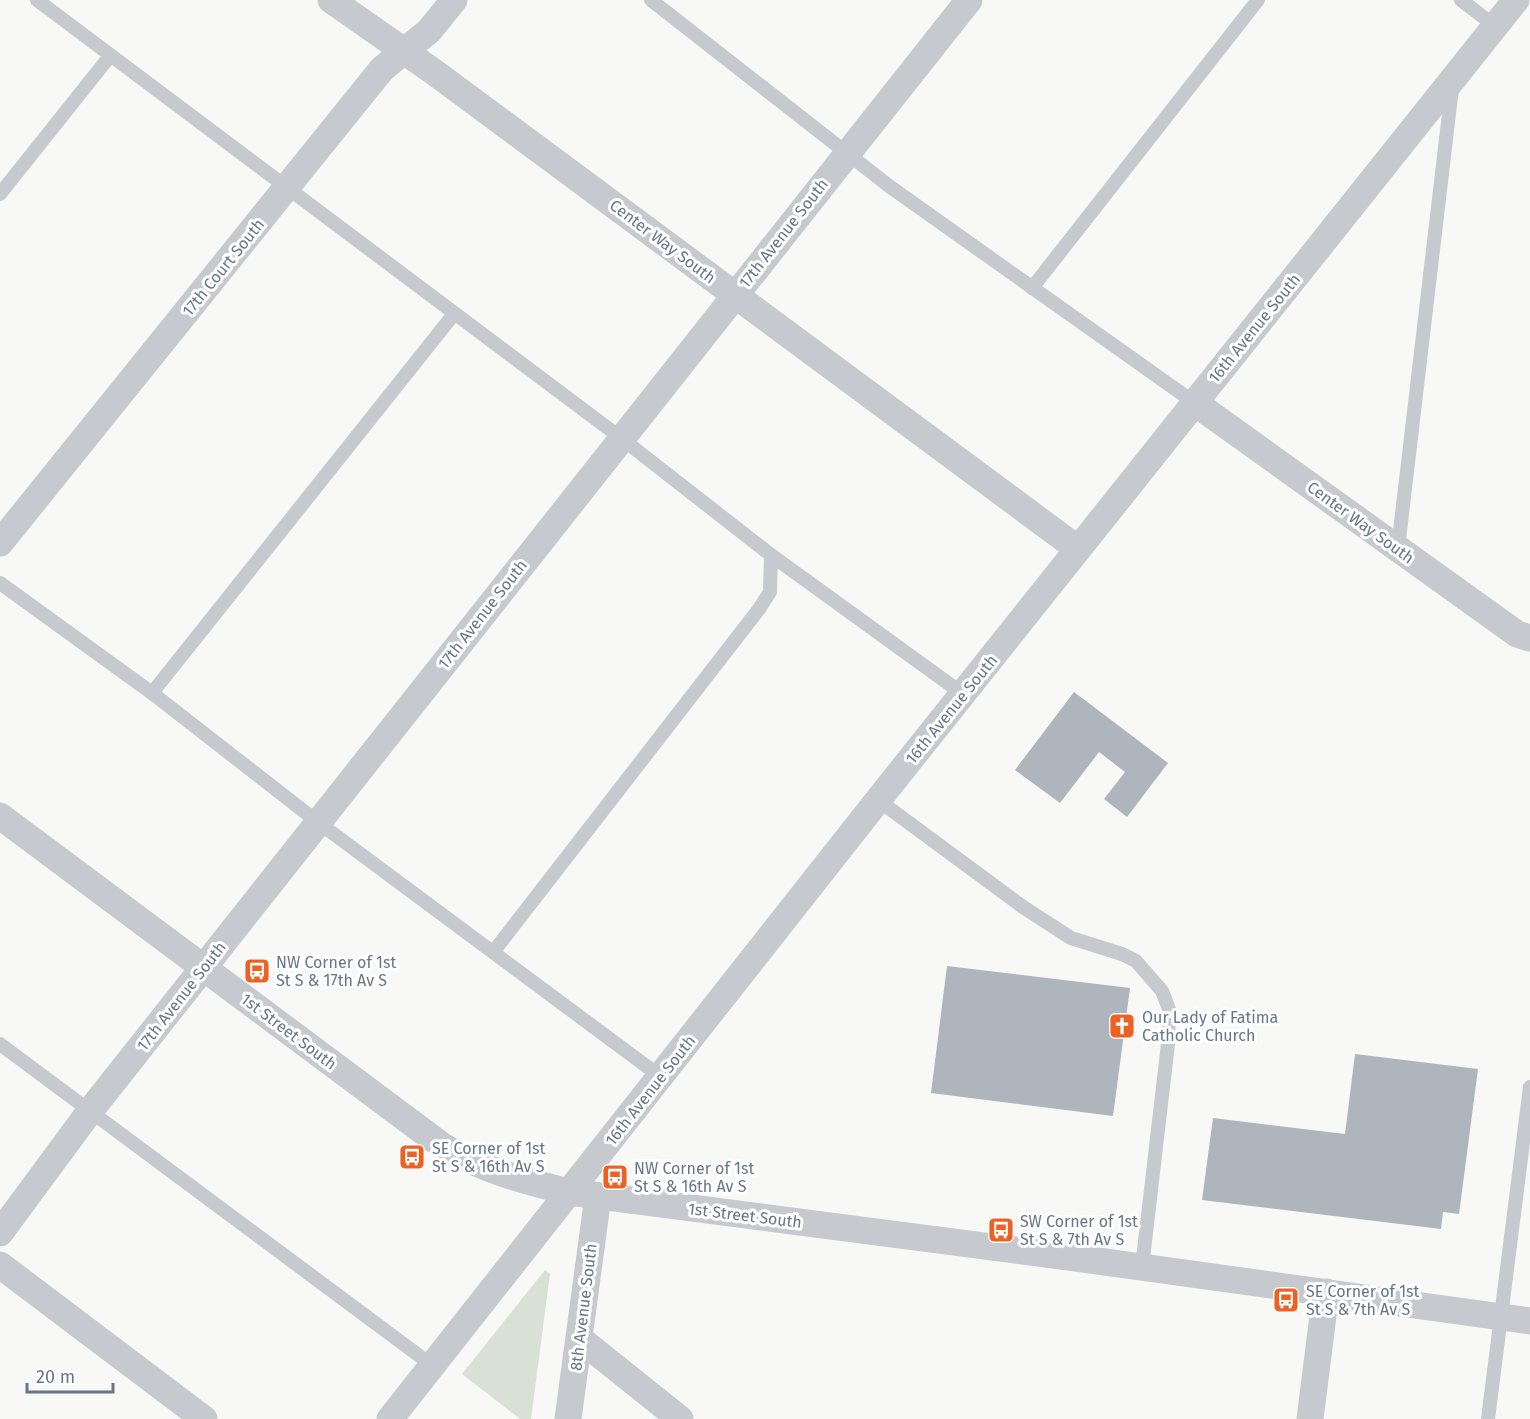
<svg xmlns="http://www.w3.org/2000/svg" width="1530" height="1419" font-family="'Fira Sans',sans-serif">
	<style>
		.green { fill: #d9e1d7 }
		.building { fill: #aeb5bc }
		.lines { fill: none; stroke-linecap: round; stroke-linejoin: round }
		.service { stroke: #c6c9cd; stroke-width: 14 }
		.minor { stroke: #c6c9cd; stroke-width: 27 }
		.labels { text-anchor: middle; stroke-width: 6; stroke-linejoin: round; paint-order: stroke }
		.street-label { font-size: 16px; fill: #667688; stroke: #fff }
		.poi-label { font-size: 16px; fill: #667688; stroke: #fff; text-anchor: start }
	</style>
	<rect width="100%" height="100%" fill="#f8f9f6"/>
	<polygon class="green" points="545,1270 550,1274 531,1419 520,1419 462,1374"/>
	<g class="building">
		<polygon points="1074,692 1168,763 1127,817 1104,799 1125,772 1099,752 1060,803 1015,770"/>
		<polygon points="947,966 1130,988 1113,1116 931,1093"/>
		<polygon points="1355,1054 1478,1069 1459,1214 1443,1212 1441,1229 1202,1200 1213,1118 1345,1134"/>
	</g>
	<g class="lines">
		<g class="service">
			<polyline points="37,0 621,438 771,555 963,694"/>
			<polyline points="651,0 889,186 1195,403"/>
			<polyline points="1461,0 1495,26"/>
			<polyline points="0,194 110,56"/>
			<polyline points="1032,288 1258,0"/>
			<polyline points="1398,548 1452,88"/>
			<polyline points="0,583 152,693 319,823 661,1077"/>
			<polyline points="152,693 454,314"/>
			<polyline points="878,800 1023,907 1071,938 1122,954 1136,961 1162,991 1169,1009 1168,1044 1142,1267"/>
			<polyline points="494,951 759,609 770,592 771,555"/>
			<polyline points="0,1044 433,1366"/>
			<polyline points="1488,1419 1530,1087"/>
		</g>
		<g class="minor">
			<polyline points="331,0 434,72 1078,549"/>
			<polyline points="1195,403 1517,634 1530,638"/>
			<polyline points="0,543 382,69 429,31 454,0"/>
			<path d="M 0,816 L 444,1147 C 484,1170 524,1181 569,1192 L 1076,1258 L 1530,1321"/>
			<polyline points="0,1233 90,1111 969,0"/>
			<polyline points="0,1265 204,1419"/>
			<polyline points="580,1339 680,1419"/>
			<polyline points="390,1419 878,800 1516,0"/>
			<polyline points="568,1419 598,1196"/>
			<polyline points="1310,1419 1326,1292"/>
		</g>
	</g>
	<defs>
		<symbol id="bus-square" viewBox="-11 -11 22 22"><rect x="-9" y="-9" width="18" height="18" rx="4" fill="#eb6224" stroke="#fff"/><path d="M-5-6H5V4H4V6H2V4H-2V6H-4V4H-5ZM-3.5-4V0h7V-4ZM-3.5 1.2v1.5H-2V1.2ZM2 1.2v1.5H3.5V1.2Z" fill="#fff"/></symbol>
		<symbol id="church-square" viewBox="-11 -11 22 22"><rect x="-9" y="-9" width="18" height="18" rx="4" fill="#eb6224" stroke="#fff"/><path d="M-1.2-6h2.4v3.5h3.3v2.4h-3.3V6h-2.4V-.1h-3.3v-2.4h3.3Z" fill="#fff"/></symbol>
	</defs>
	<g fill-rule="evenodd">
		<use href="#bus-square" x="242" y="956" width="30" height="30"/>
		<use href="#church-square" x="1107" y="1011" width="30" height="30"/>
		<use href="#bus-square" x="397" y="1142" width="30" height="30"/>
		<use href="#bus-square" x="600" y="1162" width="30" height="30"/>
		<use href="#bus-square" x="986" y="1215" width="30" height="30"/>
		<use href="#bus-square" x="1271" y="1285" width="30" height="30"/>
	</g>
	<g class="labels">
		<g class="street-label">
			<text transform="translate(783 233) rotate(-52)" y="6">17th Avenue South</text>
			<text transform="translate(663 241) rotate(37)" y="6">Center Way South</text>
			<text transform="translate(223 267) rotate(-51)" y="6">17th Court South</text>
			<text transform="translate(1254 328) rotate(-51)" y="6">16th Avenue South</text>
			<text transform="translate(1361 522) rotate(36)" y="6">Center Way South</text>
			<text transform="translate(482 614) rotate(-52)" y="6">17th Avenue South</text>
			<text transform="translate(951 709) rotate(-51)" y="6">16th Avenue South</text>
			<text transform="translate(181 996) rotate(-52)" y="6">17th Avenue South</text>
			<text transform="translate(289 1031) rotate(37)" y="6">1st Street South</text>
			<text transform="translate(650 1090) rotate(-52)" y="6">16th Avenue South</text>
			<text transform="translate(745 1215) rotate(7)" y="6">1st Street South</text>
			<text transform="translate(583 1307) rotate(-83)" y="6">8th Avenue South</text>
		</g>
		<g class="poi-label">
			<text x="276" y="968">NW Corner of 1st<tspan x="276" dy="18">St S &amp; 17th Av S</tspan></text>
			<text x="1142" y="1023">Our Lady of Fatima<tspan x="1142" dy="18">Catholic Church</tspan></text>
			<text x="432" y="1154">SE Corner of 1st<tspan x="432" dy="18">St S &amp; 16th Av S</tspan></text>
			<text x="634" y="1174">NW Corner of 1st<tspan x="634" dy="18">St S &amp; 16th Av S</tspan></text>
			<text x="1020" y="1227">SW Corner of 1st<tspan x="1020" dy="18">St S &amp; 7th Av S</tspan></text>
			<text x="1306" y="1297">SE Corner of 1st<tspan x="1306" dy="18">St S &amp; 7th Av S</tspan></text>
		</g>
	</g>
	<path d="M27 1383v9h86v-9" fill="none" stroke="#667688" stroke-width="3"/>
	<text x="36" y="1383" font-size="18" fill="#667688" stroke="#ffffff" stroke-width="4.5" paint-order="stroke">20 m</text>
</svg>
